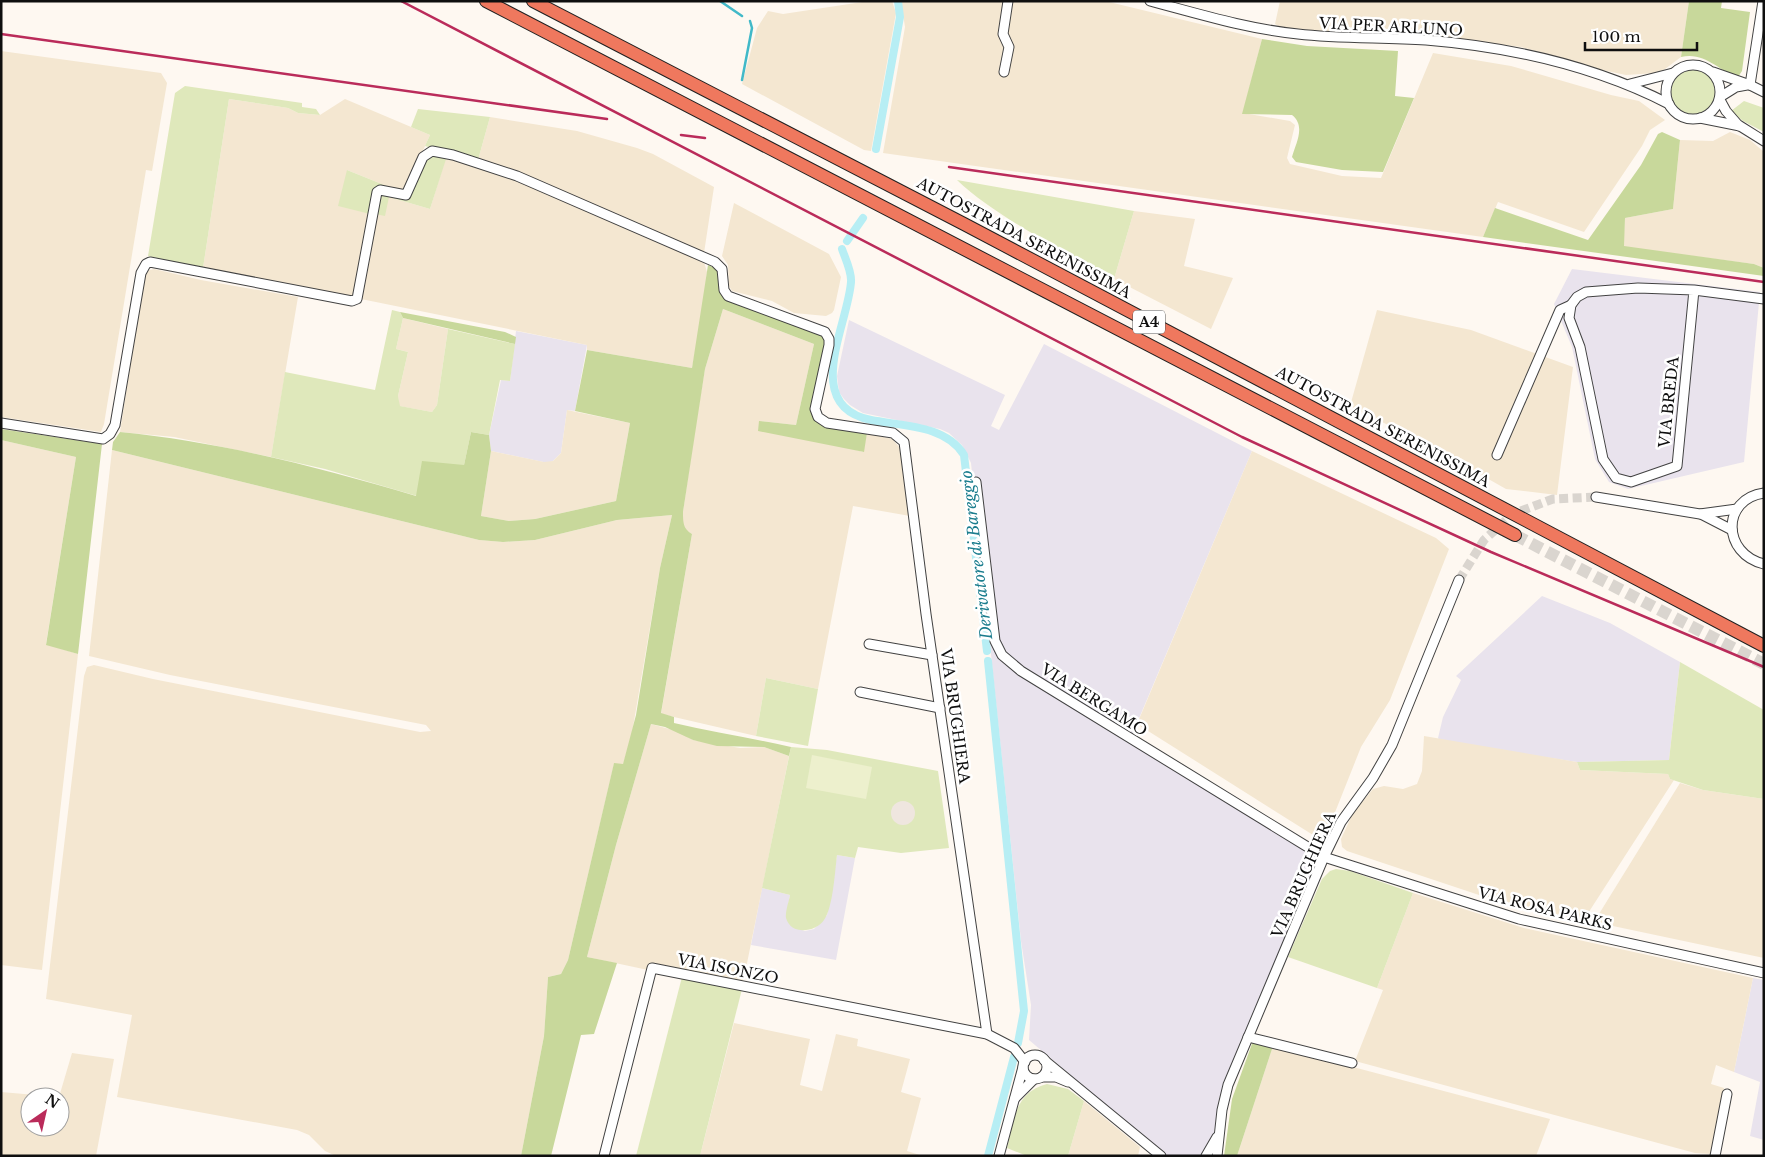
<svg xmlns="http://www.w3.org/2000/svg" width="1765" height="1157" font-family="'Libre Baskerville',serif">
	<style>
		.industrial { fill: #e9e3ed }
		.farmland { fill: #f4e7d1; fill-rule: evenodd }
		.green { fill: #dfe8bb }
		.forest { fill: #c8d89b }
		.pitch { fill: #edf0cd }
		.plaza { fill: #efe6df }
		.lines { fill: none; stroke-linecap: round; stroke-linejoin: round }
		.stream { stroke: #41b9c8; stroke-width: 2.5 }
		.canal { stroke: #b7eef4; stroke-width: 8 }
		.minor-tunnel { stroke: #dad5cf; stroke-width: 9; stroke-dasharray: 9 4.5; stroke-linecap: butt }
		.highway-tunnel { stroke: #dad5cf; stroke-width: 12; stroke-dasharray: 12 6; stroke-linecap: butt }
		.minor-casing { stroke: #424242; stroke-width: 11 }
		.highway-casing { stroke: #202020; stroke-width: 14 }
		.minor { stroke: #fff; stroke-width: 9 }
		.highway { stroke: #ef785e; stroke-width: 12 }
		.rail { stroke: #ba2b5a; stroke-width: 2.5 }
		.labels { text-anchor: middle; stroke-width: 5; stroke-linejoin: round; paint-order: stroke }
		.shield { fill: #fff; stroke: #575757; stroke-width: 1 }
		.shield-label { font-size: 14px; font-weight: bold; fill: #0f0f0f }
		.street-label { font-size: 15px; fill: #0f0f0f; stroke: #fff }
		.water-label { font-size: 16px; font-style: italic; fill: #1b7d8e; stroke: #fff }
	</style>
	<rect width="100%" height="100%" fill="#fef8f1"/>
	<g class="industrial">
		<polygon points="1572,269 1760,292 1744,462 1628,489 1609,482 1595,459 1572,347 1554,304"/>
		<polygon points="849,320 1005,395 991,426 999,430 1044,344 1252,451 1132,735 1323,852 1225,1081 1219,1099 1214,1133 1200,1156 1166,1156 1029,1040 1031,1005 1021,941 971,463 962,445 949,433 940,429 863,413 850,405 844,399 839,392 837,376"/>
		<polygon points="516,331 587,345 575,411 567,410 561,453 553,461 548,463 491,451 489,435 501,380 510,381"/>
		<polygon points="1542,596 1610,623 1680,662 1669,760 1577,762 1440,741 1438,738 1443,717 1461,680 1456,676"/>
		<polygon points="837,855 855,858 836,960 751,945 762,888 790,895 786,917 796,928 805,931 814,929 827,915"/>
		<polygon points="1753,978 1764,980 1764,1140 1750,1136 1760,1082 1734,1072"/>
	</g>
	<g class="farmland">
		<polygon points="869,1 892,1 896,13 871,151 864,150 742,84 757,28 768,11 783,14"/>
		<polygon points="901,1 1105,1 1262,39 1243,113 1290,121 1295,125 1287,158 1290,164 1342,176 1381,178 1433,53 1511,66 1611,95 1639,101 1665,120 1650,130 1642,146 1584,232 1498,202 1483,237 883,153 905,27"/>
		<polygon points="1280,1 1689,1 1681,57 1665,69 1656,73 1626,75 1602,70 1521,47 1432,36 1284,29 1275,24"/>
		<polygon points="1,51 161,73 167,83 152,171 146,170 104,424 101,432 1,417"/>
		<polygon points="229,99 288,108 298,113 320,115 345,99 430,135 404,193 347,170 370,214 355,294 351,297 203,268"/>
		<polygon points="490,117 577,131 637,148 653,154 714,187 704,253 516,172 478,160"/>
		<polygon points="1730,132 1750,140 1764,152 1764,268 1754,264 1623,247 1625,218 1673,209 1680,140 1713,141"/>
		<polygon points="446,157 516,179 625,225 704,262 707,272 703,310 692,368 587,350 587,345 361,299 375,214 389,197 430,209"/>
		<polygon points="734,203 829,254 841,277 834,310 832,313 826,316 794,313 772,301 732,291 729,286 728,265 722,256"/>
		<polygon points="1134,211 1195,219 1184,266 1233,278 1211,329 1114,279"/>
		<polygon points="154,269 201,280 298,297 271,457 174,437 120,432 144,275 146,271"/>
		<polygon points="723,309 814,344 796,425 760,421 863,452 867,433 892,439 901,449 910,516 853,506 818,689 766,678 756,736 661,714 692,534 687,531 683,524 683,512 696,422 705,369"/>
		<polygon points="1377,310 1471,330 1573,367 1557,495 1506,489 1432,447 1350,406"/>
		<polygon points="403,318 448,329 437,405 432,412 399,406 398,396 408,352 396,349"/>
		<polygon points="567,410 630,423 616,501 535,519 509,521 481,516 491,451 544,462 553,461 561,453"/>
		<polygon points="1,440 76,457 46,644 78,654 42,970 1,965"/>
		<polygon points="112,450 479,540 503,542 535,540 617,520 672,515 660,568 632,733 623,765 614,764 568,960 561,974 548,977 544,1036 521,1156 336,1156 325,1151 309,1135 297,1130 117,1097 132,1015 46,999 84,676 87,667 94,665 153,679 420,732 431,731 426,725 170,675 89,656"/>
		<polygon points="1252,451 1436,538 1449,549 1390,700 1361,747 1330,825 1313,835 1137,724"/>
		<polygon points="651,724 677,731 693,740 740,748 764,747 789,756 743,983 648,970 587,957 616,845"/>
		<polygon points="1424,736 1577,762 1580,770 1668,774 1670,779 1674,780 1583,921 1482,896 1347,851 1342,847 1341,839 1353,813 1373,789 1384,786 1403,789 1417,784 1422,771"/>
		<polygon points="1680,783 1703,790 1764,799 1764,958 1594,922"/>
		<polygon points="1413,893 1524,928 1753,978 1734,1072 1716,1065 1711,1084 1724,1088 1711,1154 1695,1153 1355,1061 1383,990 1377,988"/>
		<polygon points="734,1023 810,1039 800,1085 822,1091 836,1034 858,1039 857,1046 910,1059 901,1092 921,1098 907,1151 923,1156 700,1156"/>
		<polygon points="1273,1046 1353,1067 1550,1119 1536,1156 1237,1156"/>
		<path d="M 72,1053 L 114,1059 L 96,1156 L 1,1156 L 1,1092 L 59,1097 ZM 30,1097 L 60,1097 L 60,1127 L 30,1127 Z"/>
		<polygon points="1084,1101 1140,1147 1138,1156 1068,1156"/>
	</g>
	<g class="green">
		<circle cx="1693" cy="92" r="22"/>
		<polygon points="185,86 302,103 302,107 316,109 320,115 298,113 288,108 229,99 203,268 148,256 175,93"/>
		<polygon points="1744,101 1764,108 1764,132 1743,121 1731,111"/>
		<polygon points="418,109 490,117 478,160 425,146 430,135 411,127"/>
		<polygon points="427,155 447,156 430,209 389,197 385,216 375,214 381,193 408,200"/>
		<polygon points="347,170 404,193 375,187 370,214 338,206"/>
		<path d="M 957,180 L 1134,211 L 1114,279 C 1065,251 997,218 957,180 Z"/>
		<polygon points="392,310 400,312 403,318 396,349 408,352 398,396 400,406 432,412 437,405 448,329 515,344 510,381 500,380 489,435 471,432 464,465 417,496 325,469 271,457 285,372 375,390"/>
		<polygon points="1680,662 1764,710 1764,799 1703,790 1670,779 1668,774 1580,770 1577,762 1669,760"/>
		<polygon points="766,678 818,689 808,746 756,736"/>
		<path d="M 791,747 L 827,750 L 938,771 L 949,848 L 901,853 L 858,847 L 855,858 L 837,855 C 835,871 833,908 824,920 C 816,932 791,936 786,918 C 785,912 789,901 790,895 L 762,888 Z"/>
		<polygon points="1336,869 1350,871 1413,893 1377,988 1288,957 1322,879 1330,871"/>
		<polygon points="682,977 742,989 700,1156 636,1156"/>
		<path d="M 1047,1084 L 1068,1089 L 1084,1101 L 1068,1156 L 1027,1156 L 1007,1148 C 1014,1120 1015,1092 1047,1084 Z"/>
	</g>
	<g class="forest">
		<path d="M 1689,1 L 1722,1 L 1721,8 L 1750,12 L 1742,71 L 1738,77 C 1719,71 1704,51 1681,57 Z"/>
		<path d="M 1262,39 L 1307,46 L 1398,51 L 1395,96 L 1414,98 L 1383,172 L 1342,170 L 1296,162 L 1292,157 C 1296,143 1306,126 1292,115 L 1242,114 Z"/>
		<polygon points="1662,132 1680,140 1673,209 1625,218 1624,246 1754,264 1764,268 1764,276 1483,237 1495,208 1588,240 1641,165 1658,134"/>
		<path d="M 708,265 L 718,269 L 723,293 L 826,337 L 815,415 L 867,433 L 864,452 L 758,431 L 759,421 L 796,425 L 814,344 L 723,309 L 705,369 L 683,512 C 683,522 683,529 692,534 L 661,713 L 674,717 L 674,723 C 713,732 752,738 791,747 L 789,756 L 764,747 L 717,746 L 693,740 L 665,727 L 651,724 L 616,845 L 587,957 L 617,963 L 594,1034 L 581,1035 L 551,1156 L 521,1156 L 544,1036 L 548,977 L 561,974 L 568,960 L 614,763 L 623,764 L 636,715 L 660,568 L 672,515 L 617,520 L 535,540 L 503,542 L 479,540 L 112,450 L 113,442 L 120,432 C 221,442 319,467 416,496 L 422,461 L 464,465 L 471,432 L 489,435 L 491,451 L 481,516 L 509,521 L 535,519 L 616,501 L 630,423 L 575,411 L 587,350 L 692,368 Z"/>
		<polygon points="400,312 505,332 516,337 515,344 403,318"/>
		<polygon points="1,429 102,444 78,654 46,645 76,457 1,440"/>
		<polygon points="1253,1041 1273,1046 1237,1156 1224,1156 1232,1099"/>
	</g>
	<polygon class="pitch" points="812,755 872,767 866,799 806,788"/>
	<circle class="plaza" cx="903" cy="813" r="12"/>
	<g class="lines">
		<g class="stream">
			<polyline points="720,1 742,16"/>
			<polyline points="742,80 752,28 750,21"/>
		</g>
		<g class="canal">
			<polyline points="876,149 900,17 898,1"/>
			<polyline points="847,241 863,218"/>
			<path d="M 842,249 C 845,258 852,272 851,282 C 848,325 801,406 871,420 C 902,426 946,425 964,455 L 987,651"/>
			<polyline points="988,661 1024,1011 1018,1043"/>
			<polyline points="988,1156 1014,1057"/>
		</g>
		<polyline class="minor-tunnel" points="1459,580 1484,540 1513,514 1553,499 1596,497"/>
		<polyline class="highway-tunnel" points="1515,535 1764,664"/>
		<defs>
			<g id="minor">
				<path d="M 1150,1 C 1199,14 1248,29 1298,34 C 1340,39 1383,37 1426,40 C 1511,47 1593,65 1669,104"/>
				<circle cx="1693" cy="92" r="27"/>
				<polyline points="1004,72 1009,47 1003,34 1008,1"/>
				<polyline points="1713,72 1750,85 1764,92"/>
				<polyline points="1630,84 1673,73"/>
				<polyline points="1750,85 1763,1"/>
				<polyline points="1720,97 1736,87 1747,85"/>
				<polyline points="1720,100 1726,111 1739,126"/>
				<polyline points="1700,118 1740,126 1764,141"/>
				<polyline points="1694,290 1677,466 1631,482 1616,478 1603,459 1580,347 1569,318 1571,305 1577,297 1586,292 1638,288 1694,290 1764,299"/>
				<polyline points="1,423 103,439 110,434 115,425 141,273 146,264 150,262 352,301 357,299 377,192 380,190 406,195 423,157 432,151 453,155 517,176 715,262 722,269 724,290 728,296 825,332 829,339 829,345 815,409 818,417 827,423 893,433 904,442 926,614 987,1034"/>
				<polyline points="1497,455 1560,310 1571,305"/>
				<polyline points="976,482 995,641 1002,655 1021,671 1324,857 1519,919 1764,973"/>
				<path d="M 1764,493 C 1721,499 1722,554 1764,564"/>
				<polyline points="1596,497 1700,514 1737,509"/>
				<polyline points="1701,514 1732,530"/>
				<polyline points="869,644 932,655"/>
				<polyline points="860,692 940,708"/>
				<polyline points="1248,1037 1352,1063"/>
				<circle cx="1035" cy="1067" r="12"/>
				<polyline points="1044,1060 1161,1156"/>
				<polyline points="1042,1077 1056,1077 1068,1082"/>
				<polyline points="1015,1098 1034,1079"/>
				<polyline points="604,1156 652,968 987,1034 1014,1048 1025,1062"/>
				<polyline points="999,1156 1023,1067"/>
				<polyline points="1206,1156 1217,1137"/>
				<polyline points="1217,1156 1222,1110 1228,1085 1324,857 1341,822 1373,778 1392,745 1459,580"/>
				<polyline points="1715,1156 1727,1094"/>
			</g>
			<g id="highway">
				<polyline points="486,1 1515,535"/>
				<polyline points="533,1 964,224 1764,646"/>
			</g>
		</defs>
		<use href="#minor" class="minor-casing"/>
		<use href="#highway" class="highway-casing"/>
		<use href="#minor" class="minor"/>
		<use href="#highway" class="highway"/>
		<g class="rail">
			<polyline points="401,1 1242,437 1491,552 1764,667"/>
			<polyline points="1,34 607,119"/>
			<polyline points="681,135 705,138"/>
			<polyline points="949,167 1764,282"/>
		</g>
	</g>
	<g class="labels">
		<rect class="shield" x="1133" y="310.5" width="32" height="23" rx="4"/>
		<g class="shield-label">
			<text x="1149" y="327">A4</text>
		</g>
		<g class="street-label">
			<text transform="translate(1391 27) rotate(3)" y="5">VIA PER ARLUNO</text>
			<text transform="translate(1024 238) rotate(28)" y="5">AUTOSTRADA SERENISSIMA</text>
			<text transform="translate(1669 402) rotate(-84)" y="5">VIA BREDA</text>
			<text transform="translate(1383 427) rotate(28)" y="5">AUTOSTRADA SERENISSIMA</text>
			<text transform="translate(1094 700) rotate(32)" y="5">VIA BERGAMO</text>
			<text transform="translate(955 716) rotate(82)" y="5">VIA BRUGHIERA</text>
			<text transform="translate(1304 875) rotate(-66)" y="5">VIA BRUGHIERA</text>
			<text transform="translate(1545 909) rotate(14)" y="5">VIA ROSA PARKS</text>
			<text transform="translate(728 969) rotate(11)" y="5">VIA ISONZO</text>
		</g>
		<g class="water-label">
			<text transform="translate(976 555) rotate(-97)" y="6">Derivatore di Bareggio</text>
		</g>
	</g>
	<rect width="1765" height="1157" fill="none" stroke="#0f0f0f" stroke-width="5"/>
	<g transform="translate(45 1112) rotate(34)"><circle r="24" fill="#ffffff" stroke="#9f9f9f"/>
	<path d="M0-4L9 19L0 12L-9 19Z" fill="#ba2b5a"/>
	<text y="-8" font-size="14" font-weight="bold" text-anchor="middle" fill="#0f0f0f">N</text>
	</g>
	<path d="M1585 42v8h112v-8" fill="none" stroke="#0f0f0f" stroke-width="2.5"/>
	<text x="1592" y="42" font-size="15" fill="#0f0f0f" stroke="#ffffff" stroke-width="4" paint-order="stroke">100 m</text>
</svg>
